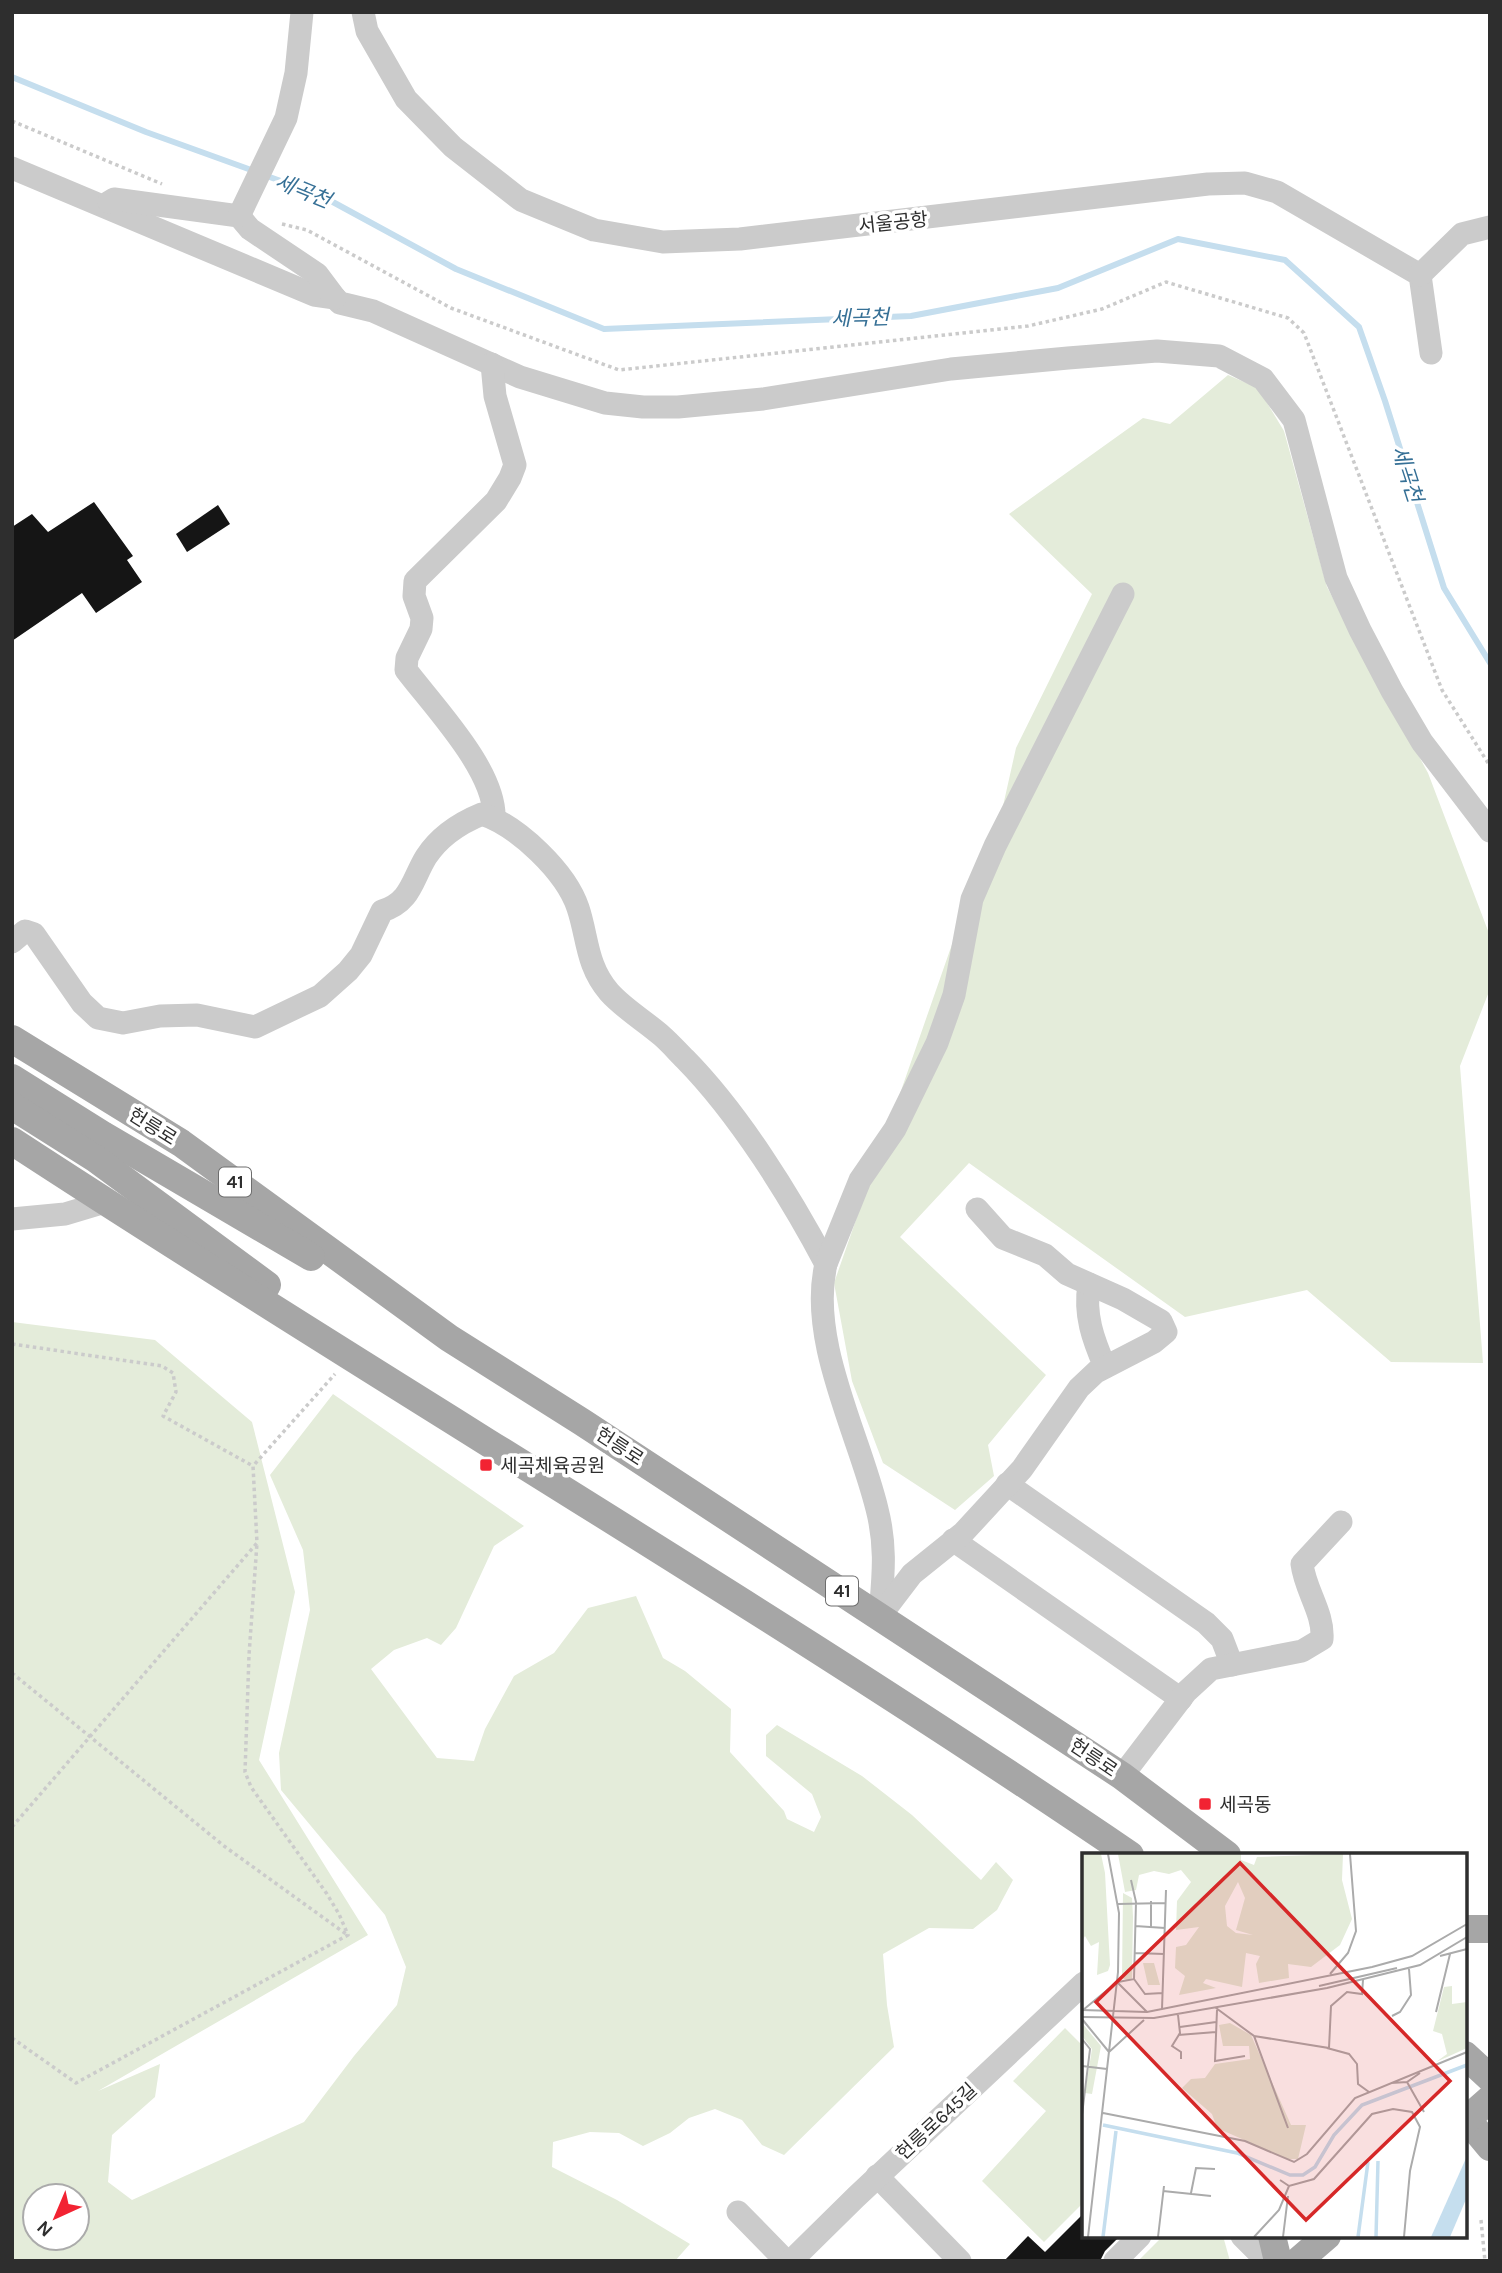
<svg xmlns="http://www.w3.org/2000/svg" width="1502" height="2273" font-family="Karla,'Noto Sans KR',sans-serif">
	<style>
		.green { fill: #e4ecda; fill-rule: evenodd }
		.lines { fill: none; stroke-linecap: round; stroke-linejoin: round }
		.stream { stroke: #c5deee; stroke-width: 6 }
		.building { fill: #151515 }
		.path { stroke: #cbcbcb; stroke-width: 3.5; stroke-dasharray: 3.5 3.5; stroke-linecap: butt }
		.minor { stroke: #cbcbcb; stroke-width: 23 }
		.major { stroke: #a6a6a6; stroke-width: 28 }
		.poi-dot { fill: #f22332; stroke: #fff; stroke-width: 2.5 }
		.labels { text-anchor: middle; stroke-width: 7; stroke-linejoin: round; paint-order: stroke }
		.shield { fill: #fff; stroke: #6d6d6d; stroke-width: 2 }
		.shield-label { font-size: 18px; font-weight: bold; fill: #2e2e2e }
		.street-label { font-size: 19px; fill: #2e2e2e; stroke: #fff }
		.poi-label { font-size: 19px; fill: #2e2e2e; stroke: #fff; text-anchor: start }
		.water-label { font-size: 21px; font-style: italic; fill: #367096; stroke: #fff }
		.inset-river { fill: none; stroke: #c5deee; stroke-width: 3.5 }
		.inset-road { fill: none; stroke: #ababab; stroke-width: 2 }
		.view { fill: #d62828; fill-opacity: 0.15; stroke: #d62828; stroke-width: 3.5 }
		.inset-edge { fill: none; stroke: #2e2e2e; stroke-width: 3.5 }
	</style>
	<rect width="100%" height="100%" fill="#fff"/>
	<g class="green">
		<polygon points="1228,375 1258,388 1284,431 1327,587 1428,773 1490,936 1490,989 1460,1066 1483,1363 1391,1362 1307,1290 1185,1317 969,1163 900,1237 1046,1375 988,1445 994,1476 955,1510 883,1463 852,1381 834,1283 950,950 1001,815 1016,748 1092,594 1009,514 1143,418 1170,424"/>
		<path d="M 12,1322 L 155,1340 L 252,1422 L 295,1592 L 259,1760 L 368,1935 L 98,2091 L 160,2064 L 155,2097 L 112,2135 L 108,2182 L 132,2200 L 304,2122 L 354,2056 L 397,2005 L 406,1967 L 385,1915 L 281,1790 L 279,1753 L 310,1610 L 303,1550 L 270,1475 L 333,1394 L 524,1526 L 494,1546 L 456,1628 L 441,1645 L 427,1638 L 394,1650 L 371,1669 L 437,1758 L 474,1761 L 485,1729 L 514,1676 L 554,1653 L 588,1608 L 636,1596 L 663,1658 L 685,1671 L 731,1709 L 730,1752 L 784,1811 L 787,1819 L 814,1832 L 821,1817 L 812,1794 L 766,1756 L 766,1735 L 777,1725 L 862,1776 L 912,1815 L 981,1880 L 996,1862 L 1013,1880 L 997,1910 L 973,1929 L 929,1928 L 883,1954 L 887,2005 L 894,2047 L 784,2155 L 762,2145 L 742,2120 L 715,2109 L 689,2118 L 670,2133 L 643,2146 L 619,2133 L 590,2132 L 553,2142 L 552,2167 L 617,2200 L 690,2244 L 675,2261 L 12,2261 ZM 77,2196 L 77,2238 L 35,2238 L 35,2196 Z"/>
		<polygon points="1065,2028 1084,2047 1084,2202 1044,2242 982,2181 1046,2111 1013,2081"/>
		<polygon points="1163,2236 1223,2236 1230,2261 1138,2261"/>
	</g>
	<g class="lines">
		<g class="stream">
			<polyline points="12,77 146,132 254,171"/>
			<polyline points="264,175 320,195 456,269 604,329 911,316 1058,288 1178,239 1285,260 1359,327 1385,401 1444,588 1490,663"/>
		</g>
	</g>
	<g class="building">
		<polygon points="94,502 133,556 127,560 142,582 96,613 82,593 12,641 12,527 32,514 48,532"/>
		<polygon points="218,505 230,524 187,552 176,534"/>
		<polygon points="1084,2213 1084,2236 1120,2236 1105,2251 1100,2261 1004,2261 1028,2236 1045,2252"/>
	</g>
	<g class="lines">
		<g class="path">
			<polyline points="12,121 162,184"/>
			<polyline points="282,224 307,230 451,308 619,370 1028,326 1102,309 1166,282 1288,318 1304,333 1442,690 1490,766"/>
			<polyline points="12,1344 162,1366 173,1373 176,1392 163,1416 253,1466"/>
			<polyline points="12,1673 224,1846 346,1934"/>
			<polyline points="12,1827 257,1543 253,1466 335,1374"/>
			<polyline points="12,2038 76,2083 348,1935 339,1914 327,1894 251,1787 245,1772 249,1655 257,1543"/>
			<polyline points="1481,2220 1485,2261"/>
		</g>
		<g class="minor">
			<polyline points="363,12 367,31 406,99 453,147 521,200 594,230 663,242 740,239 1208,184 1245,183 1277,192 1420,275 1431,353"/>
			<polyline points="12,168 314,295 335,298 340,303 373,311 520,377 605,403 643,407 678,407 763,399 951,369 1068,358 1157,351 1219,356 1263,379 1294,420 1336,578 1360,630 1392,691 1422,742 1490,831"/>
			<polyline points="109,202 114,199 239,216 250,229 317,274 335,298"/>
			<polyline points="239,216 286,118 296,73 302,12"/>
			<polyline points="1420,275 1462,234 1490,227"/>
			<path d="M 492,364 L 495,396 L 515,465 L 510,478 L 496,501 L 415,581 L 414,596 L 422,618 L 421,629 L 407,658 L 406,670 C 434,707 496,771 494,818"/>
			<path d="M 12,942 L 25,931 L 34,934 L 82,1003 L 98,1018 L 123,1023 L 160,1016 L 197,1015 L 255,1027 L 320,996 L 348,971 L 361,955 L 382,911 C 411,902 412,880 426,857 C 439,837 460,823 482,814 C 518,826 566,872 578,908 C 588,938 586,965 609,992 C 624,1009 645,1021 662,1036 C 670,1043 677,1051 685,1059 C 739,1114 790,1196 826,1264"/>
			<polyline points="12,1219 65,1214 105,1202"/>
			<path d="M 1089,1284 C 1084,1315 1093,1339 1105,1367"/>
			<polyline points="1007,1484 1206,1623 1222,1639 1232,1665"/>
			<polyline points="953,1540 1181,1699"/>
			<path d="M 880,1616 C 883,1577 887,1548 877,1509 C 859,1434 808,1341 826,1264 L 860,1180 L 895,1129 L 937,1043 L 954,995 L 972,899 L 995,846 L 1123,594"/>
			<polyline points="880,1616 912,1574 963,1533 1022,1469 1079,1388 1096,1372 1154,1342 1166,1332 1161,1321 1123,1299 1067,1274 1045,1255 1003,1238 977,1209"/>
			<path d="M 1122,1776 L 1186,1692 L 1211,1669 L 1302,1651 L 1322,1639 C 1324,1613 1305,1590 1302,1564 L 1341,1522"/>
			<polyline points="877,2176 960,2261"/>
			<polyline points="738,2212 786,2261"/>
			<polyline points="1242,2236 1267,2261"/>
			<polyline points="791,2261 856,2197 1084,1983"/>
			<polyline points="1115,2261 1140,2236"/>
		</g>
		<g class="major">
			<polyline points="12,1039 181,1143 449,1338 582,1422 1122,1776 1227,1855"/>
			<polyline points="12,1078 103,1135 311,1257"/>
			<polyline points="12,1106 96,1159 267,1285"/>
			<path d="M 12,1141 C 382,1383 764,1606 1130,1855"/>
			<polyline points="1465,1929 1490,1929"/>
			<polyline points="1465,2055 1490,2078"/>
			<polyline points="1465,2117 1490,2147"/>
			<polyline points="1465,2121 1490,2099"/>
			<polyline points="1272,2236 1278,2261"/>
			<polyline points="1298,2261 1327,2236"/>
		</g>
	</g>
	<g class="poi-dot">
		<rect x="479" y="1458" width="14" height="14" rx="3.5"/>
		<rect x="1198" y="1797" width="14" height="14" rx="3.5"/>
	</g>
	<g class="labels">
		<g class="shield">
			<rect x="219" y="1167.5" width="32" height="29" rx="5"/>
			<rect x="826" y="1576.5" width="32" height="29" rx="5"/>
		</g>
		<g class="shield-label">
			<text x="235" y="1188">41</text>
			<text x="842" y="1597">41</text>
		</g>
		<g class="street-label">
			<text transform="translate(893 222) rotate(-6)" y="7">서울공항</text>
			<text transform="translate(153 1126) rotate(32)" y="7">헌릉로</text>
			<text transform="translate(620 1446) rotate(33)" y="7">헌릉로</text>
			<text transform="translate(1094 1757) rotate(34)" y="7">헌릉로</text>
			<text transform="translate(936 2121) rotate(-43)" y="7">헌릉로645길</text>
		</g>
		<g class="poi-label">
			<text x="500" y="1472">세곡체육공원</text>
			<text x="1219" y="1811">세곡동</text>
		</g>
		<g class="water-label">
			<text transform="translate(303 191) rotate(22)" y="7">세곡천</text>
			<text transform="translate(860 318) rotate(-2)" y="7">세곡천</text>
			<text transform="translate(1407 474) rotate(72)" y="7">세곡천</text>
		</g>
	</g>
	<g transform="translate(1082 1853)">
		<rect width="385" height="385" fill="#fff"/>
		<path d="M 0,1 L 19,1 L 23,20 L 28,112 L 26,118 L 15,122 L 17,89 L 9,93 L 3,83 L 0,88 ZM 36,1 L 159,1 L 159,7 L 172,12 L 175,4 L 261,1 L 260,27 L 270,66 L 258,92 L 229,114 L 206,111 L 207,125 L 177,130 L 174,111 L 178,103 L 164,100 L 160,134 L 124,126 L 121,130 L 134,135 L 97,142 L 103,123 L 93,115 L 94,94 L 104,92 L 117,74 L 94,77 L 95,48 L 109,29 L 99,17 L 87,21 L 72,18 L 57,22 L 54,37 L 43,39 ZM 156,29 L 163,45 L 154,77 L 171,82 L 154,80 L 145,73 L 143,53 ZM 41,40 L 50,45 L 51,64 L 50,125 L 45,127 L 40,125 ZM 61,110 L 72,110 L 78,132 L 66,132 ZM 370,133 L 370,151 L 385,149 L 385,195 L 354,209 L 365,201 L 360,181 L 351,178 L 362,134 ZM 0,170 L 19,193 L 10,241 L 3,240 L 10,196 L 0,183 ZM 148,170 L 169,182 L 209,272 L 224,272 L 216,306 L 205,306 L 135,275 L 130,261 L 100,235 L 109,226 L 123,225 L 133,211 L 168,206 L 167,193 L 141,193 L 137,172 Z" fill="#e4ecda" fill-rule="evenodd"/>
		<path d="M 385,303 L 385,344 L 368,384 L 349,384 Z" fill="#c5deee"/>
		<path class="inset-river" d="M 21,272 L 155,300 L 208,322 L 221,322 L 233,314 L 252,282 L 280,252 L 385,212M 21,384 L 34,278M 276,384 L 286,309M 294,384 L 296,308"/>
		<path class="inset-road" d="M 49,27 L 54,49 L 52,126M 36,51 L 84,50M 53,73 L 83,75M 69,74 L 69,48M 53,100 L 82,101M 358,103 L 385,96M 248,121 L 266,100 L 274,78 L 268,1M 35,129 L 65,159M 36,129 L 52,126 L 63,141 L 81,140M 237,133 L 315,115M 134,155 L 172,183 L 206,275M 80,156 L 84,37M 0,157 L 65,159 L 290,114 L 330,103 L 385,71M 1,157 L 35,129M 135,157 L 133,208 L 163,203M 354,159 L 368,101M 96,162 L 98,180 L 90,193 L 99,199 L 99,206M 310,163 L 318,159 L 329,142 L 327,116M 0,164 L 72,165 L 245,135 L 338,112 L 385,84M 0,166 L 27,199M 98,174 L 134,169M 96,182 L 134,179M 172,183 L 247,195 L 249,153 L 265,139 L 280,141 L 281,127M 0,186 L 8,196 L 0,262M 245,195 L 267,201 L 275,211 L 276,231 L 287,239M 27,199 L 62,167M 0,213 L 25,216M 325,229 L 342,259M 309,230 L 325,229 L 338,220M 21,260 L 163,288 L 212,309 L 225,301 L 273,245 L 385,199M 198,327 L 207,333 L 232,326 L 290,261 L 311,256 L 330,259 L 338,274 L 328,318 L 322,384M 81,338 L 129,343M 109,340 L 114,315 L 133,316M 6,384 L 36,119 L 37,60 L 26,1M 76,384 L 82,333M 172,384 L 197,357 L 207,333M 201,384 L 206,343"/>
		<path class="view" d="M 158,10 L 368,228 L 224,367 L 14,149 Z"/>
		<rect width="385" height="385" class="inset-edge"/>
	</g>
	<rect width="1502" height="2273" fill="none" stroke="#2e2e2e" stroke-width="28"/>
	<g transform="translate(56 2217) rotate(224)"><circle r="33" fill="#ffffff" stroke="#ababab" stroke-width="2"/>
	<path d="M0-5L12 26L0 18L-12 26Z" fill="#f22332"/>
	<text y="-10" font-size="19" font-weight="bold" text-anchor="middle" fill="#2e2e2e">N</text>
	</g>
</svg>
